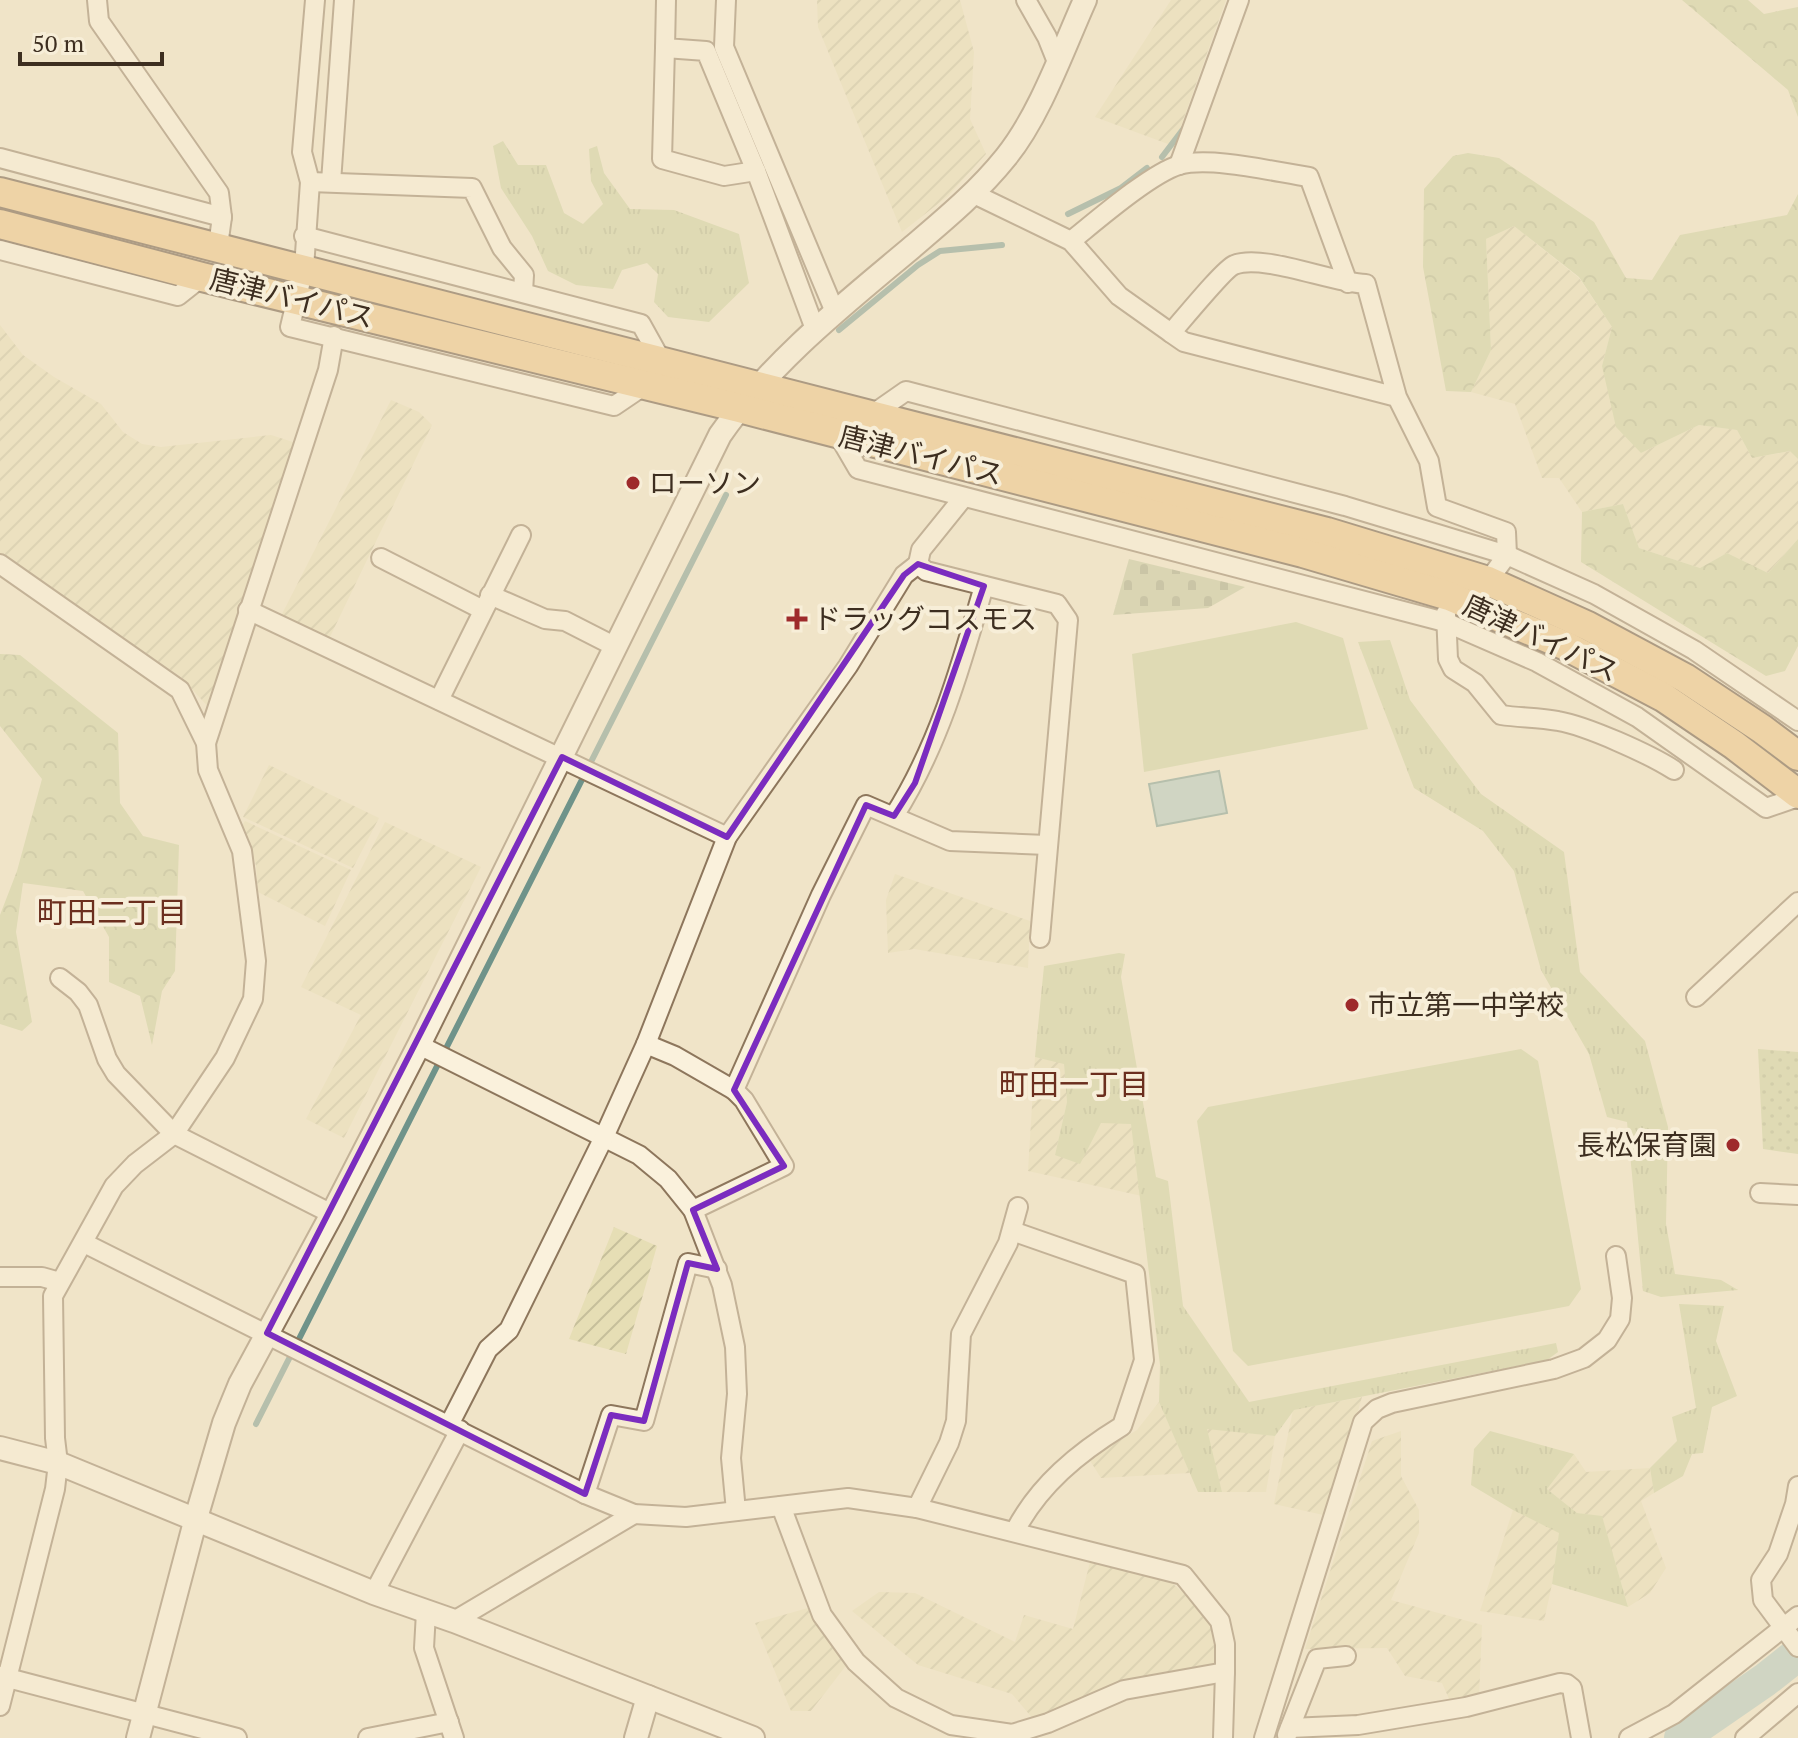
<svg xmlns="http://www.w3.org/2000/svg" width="1798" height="1738" font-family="'PT Serif','Noto Sans JP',serif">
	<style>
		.farmland { fill: url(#farmland-furrows) }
		.grass { fill: url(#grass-tufts) }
		.forest { fill: url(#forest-crowns) }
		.cemetery { fill: url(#cemetery-stones) }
		.park { fill: url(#park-dots) }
		.pitch { fill: #c9cf9b }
		.water { fill: #a9c4bc; stroke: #6f938a; stroke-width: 2 }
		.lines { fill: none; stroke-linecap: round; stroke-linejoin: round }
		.stream { stroke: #6f938a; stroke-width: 6 }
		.river { stroke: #a9c4bc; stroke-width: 34 }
		.minor-casing { stroke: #8d765c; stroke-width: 22 }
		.tertiary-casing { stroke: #8d765c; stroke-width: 26 }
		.trunk-casing { stroke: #5b4430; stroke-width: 32 }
		.minor { stroke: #faf1dc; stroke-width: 18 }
		.tertiary { stroke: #faf1dc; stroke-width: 22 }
		.trunk { stroke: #eabe7c; stroke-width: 28 }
		.marked { fill: none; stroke: #7b2cbf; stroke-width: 6; stroke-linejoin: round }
		.poi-dot { fill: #9e2a2b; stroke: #f7eed8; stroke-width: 3 }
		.labels { text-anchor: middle; stroke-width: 8; stroke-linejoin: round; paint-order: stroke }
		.street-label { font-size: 28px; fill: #3d2e20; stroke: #f7eed8 }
		.poi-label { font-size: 28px; fill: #3d2e20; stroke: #f7eed8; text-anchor: start }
		.neighbourhood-label { font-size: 30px; fill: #6b2e1e; stroke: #f7eed8 }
	</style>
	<defs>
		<pattern id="farmland-furrows" width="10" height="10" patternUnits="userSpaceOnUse" patternTransform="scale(2)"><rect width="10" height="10" fill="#e6deb5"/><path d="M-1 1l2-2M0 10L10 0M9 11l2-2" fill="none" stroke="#c6bf9b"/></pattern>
		<pattern id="grass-tufts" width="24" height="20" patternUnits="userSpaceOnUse" patternTransform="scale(2)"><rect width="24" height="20" fill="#c9cf9b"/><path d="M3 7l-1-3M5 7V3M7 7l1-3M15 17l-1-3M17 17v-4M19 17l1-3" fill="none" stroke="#aeb285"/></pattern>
		<pattern id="forest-crowns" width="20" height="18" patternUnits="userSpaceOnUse" patternTransform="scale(2)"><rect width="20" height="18" fill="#c9cf9b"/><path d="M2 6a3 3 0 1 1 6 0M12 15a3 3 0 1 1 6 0" fill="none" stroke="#aeb285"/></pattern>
		<pattern id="cemetery-stones" width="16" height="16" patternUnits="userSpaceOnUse" patternTransform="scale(2)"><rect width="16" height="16" fill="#bfc49a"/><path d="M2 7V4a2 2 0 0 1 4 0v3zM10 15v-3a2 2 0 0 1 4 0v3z" fill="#9ca07d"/></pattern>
		<pattern id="park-dots" width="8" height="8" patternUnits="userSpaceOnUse" patternTransform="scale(2)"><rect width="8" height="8" fill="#c9cf9b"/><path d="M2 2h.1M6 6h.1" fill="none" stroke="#aeb285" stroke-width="1.8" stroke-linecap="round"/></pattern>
	</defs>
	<rect width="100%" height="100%" fill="#f0e4c8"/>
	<g class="farmland">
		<polygon points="817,0 960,0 974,52 970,119 986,154 948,196 902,232 818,27"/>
		<polygon points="1171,0 1226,0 1180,129 1168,144 1095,117"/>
		<polygon points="1514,226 1579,278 1612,327 1602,366 1641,453 1699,425 1737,430 1752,458 1791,451 1798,459 1798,539 1768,573 1727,553 1700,568 1639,548 1623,504 1582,512 1559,478 1542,478 1515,404 1471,392 1491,350 1486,239"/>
		<polygon points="0,325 23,355 54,377 101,404 123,432 142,444 161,447 271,435 296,443 211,710 181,677 0,554"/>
		<polygon points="391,400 419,412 432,425 328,641 280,618"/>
		<polygon points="269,765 379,818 353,868 243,817"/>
		<polygon points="245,821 351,870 325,926 258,892 256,866 250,842 242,826"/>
		<polygon points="385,822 481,867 344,1138 306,1119 361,1015 301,987"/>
		<polygon points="895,874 1030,921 1028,968 914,949 888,953 886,900"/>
		<polygon points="1035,1057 1064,1063 1067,1102 1055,1155 1101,1123 1131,1123 1142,1196 1028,1171"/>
		<polygon points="614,1227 657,1246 626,1354 569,1339"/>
		<polygon points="1362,1397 1328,1516 1274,1504 1293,1410"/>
		<polygon points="1159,1402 1190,1473 1101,1478 1089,1459 1137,1430"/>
		<polygon points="1206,1428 1275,1436 1266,1492 1222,1492"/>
		<polygon points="1401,1431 1401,1476 1419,1510 1419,1533 1391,1600 1482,1625 1479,1697 1450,1701 1442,1683 1405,1676 1387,1648 1305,1649 1372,1441"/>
		<polygon points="1574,1454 1586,1472 1650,1468 1654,1493 1641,1501 1666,1568 1650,1593 1628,1607 1602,1517 1577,1513 1547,1489"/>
		<polygon points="1513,1510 1560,1533 1552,1584 1544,1621 1480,1611"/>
		<polygon points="1090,1562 1171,1582 1213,1619 1220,1667 1034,1720 1012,1694 918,1665 852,1611 879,1592 915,1593 1015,1642 1024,1615 1073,1629"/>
		<polygon points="815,1606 848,1663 811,1711 791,1711 755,1623"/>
	</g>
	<g class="grass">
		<polygon points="503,141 518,165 546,165 564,213 583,224 603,204 591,181 589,149 597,146 604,173 630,209 674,210 739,234 749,283 709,322 668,317 654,302 658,274 647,263 622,270 613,289 576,285 548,271 532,236 501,188 493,146"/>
		<polygon points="1390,640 1410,700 1481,794 1564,852 1580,972 1645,1041 1668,1127 1666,1224 1675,1274 1721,1280 1738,1290 1661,1297 1643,1291 1627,1122 1607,1117 1589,1054 1541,970 1514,871 1483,831 1414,788 1358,642"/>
		<polygon points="1119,953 1125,954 1121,977 1156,1177 1168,1181 1183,1306 1249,1402 1556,1343 1558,1352 1547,1360 1294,1410 1275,1436 1207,1429 1222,1492 1198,1492 1159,1402 1160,1365 1131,1124 1101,1123 1080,1164 1055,1155 1067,1102 1064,1064 1035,1057 1044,966"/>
		<polygon points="1679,1304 1724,1306 1716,1341 1737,1396 1712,1407 1703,1453 1692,1454 1683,1476 1654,1493 1650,1468 1677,1441 1672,1417 1696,1408"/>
		<polygon points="1490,1431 1574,1454 1547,1489 1577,1513 1602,1516 1628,1607 1552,1584 1559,1533 1513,1510 1471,1485 1474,1449"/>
	</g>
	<g class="forest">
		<polygon points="1682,0 1748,0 1764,14 1798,7 1798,117 1788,90"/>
		<polygon points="1468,153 1499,158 1594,222 1626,278 1652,280 1680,235 1787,215 1798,194 1798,459 1790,451 1752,458 1737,430 1699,425 1641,453 1616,427 1602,366 1612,327 1579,277 1514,226 1486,239 1491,350 1471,392 1446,391 1423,267 1424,189 1453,156"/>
		<polygon points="1623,504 1639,548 1700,568 1727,553 1768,573 1798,539 1798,646 1785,671 1766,676 1581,562 1582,512"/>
		<polygon points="0,654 20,655 118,733 120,803 143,836 179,845 175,971 162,991 152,1045 140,996 109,982 109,937 83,891 23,883 16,932 32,1022 22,1031 0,1024 0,915 17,871 42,779 0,726"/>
	</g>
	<polygon class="cemetery" points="1129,559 1245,587 1208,608 1113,615"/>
	<polygon class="park" points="1758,1049 1798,1052 1798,1154 1763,1149"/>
	<g class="pitch">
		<polygon points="1296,622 1343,638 1368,729 1144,772 1132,654"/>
		<polygon points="1521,1049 1538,1061 1581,1289 1569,1306 1248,1366 1233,1351 1197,1121 1208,1107"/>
	</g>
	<polygon class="water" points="1219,771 1227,813 1157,826 1149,784"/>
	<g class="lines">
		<g class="stream">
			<polyline points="1162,157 1184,128"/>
			<polyline points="1068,214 1121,188 1147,168"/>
			<polyline points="839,330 918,265 940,251 1002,245"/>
			<polyline points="256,1424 726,495"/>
		</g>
		<polyline class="river" points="1681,1738 1765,1680 1798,1654"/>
		<defs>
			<g id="minor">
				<polyline points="97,0 99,21 219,193 222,217"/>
				<polyline points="315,0 302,152 310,182 304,268 290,327 614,406 645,385"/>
				<polyline points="666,0 665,48 706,51 756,171 815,329"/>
				<polyline points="726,0 724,47 835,312"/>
				<polyline points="1026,0 1047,37 1057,62"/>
				<polyline points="665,48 662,159 724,176 756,171"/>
				<polyline points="0,158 222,217 218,246"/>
				<polyline points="1179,165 1239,0"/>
				<polyline points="310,182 472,188 502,248 524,275 523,292"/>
				<polyline points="331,182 344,0"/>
				<polyline points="974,194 1071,241 1119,296 1171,333"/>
				<polyline points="304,236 641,324 661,360"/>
				<path d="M 1071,241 C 1096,221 1150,174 1179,165 C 1210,156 1275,172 1309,177 L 1348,283"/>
				<polyline points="0,250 178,296 202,277"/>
				<path d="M 1397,397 L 1184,342 L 1171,333 C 1181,322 1224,269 1234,265 C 1262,253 1332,283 1366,284 L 1397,397 L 1429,461 L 1437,507 L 1506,532 L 1507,555 L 1488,581"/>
				<polyline points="873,414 906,391 1345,506 1507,555 1594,594 1694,650 1798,721"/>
				<polyline points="837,433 858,469 1445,622 1537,662 1637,717 1766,808 1798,797"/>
				<polyline points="963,498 921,550 918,564 926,571 1057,604 1068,620 1040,938"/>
				<polyline points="381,558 483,610"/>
				<polyline points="0,564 180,690 206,743 208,770 242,851 256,961 253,999 225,1058 174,1134 135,1164 114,1186 53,1296 55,1438 58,1463 55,1489 0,1706"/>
				<polyline points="490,595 545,619 565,621 616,647"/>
				<polyline points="248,610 727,837"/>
				<path d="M 1446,613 L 1448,659 L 1453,669 L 1475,683 L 1501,715 C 1520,718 1539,717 1558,721 C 1587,726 1649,754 1674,770"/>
				<polyline points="439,700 521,535"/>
				<polyline points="206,743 328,370 334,336"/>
				<path d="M 894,816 C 939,745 961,666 984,586"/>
				<polyline points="60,978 78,992 88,1005 107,1059 116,1074 174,1134 332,1214"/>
				<polyline points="1696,997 1798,902"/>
				<polyline points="646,1044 675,1056 734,1090"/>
				<polyline points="419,1045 639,1155 668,1179 693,1210 722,1285 735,1347 737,1394 731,1458 736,1511"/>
				<polyline points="1760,1193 1798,1195"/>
				<polyline points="693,1210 784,1166 744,1100 734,1090 821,895 866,805 950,841 1047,845"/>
				<path d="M 1012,1231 L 1135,1274 L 1144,1360 L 1122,1426 C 1078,1453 1039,1485 1015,1531"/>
				<polyline points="84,1243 585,1494 634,1514 686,1517 848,1498 917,1508 1183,1575 1220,1621 1225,1644 1225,1672 1223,1738"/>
				<polyline points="0,1277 42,1277 60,1282"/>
				<polyline points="449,1425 488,1349 509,1330 604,1137 646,1044 727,837 848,666 904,575 918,564"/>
				<polyline points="1798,1486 1795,1504 1778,1554 1761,1580 1763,1600 1798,1647"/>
				<polyline points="585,1494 611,1415 644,1421 688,1263 717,1269"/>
				<polyline points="781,1506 822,1615 856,1662 896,1698 951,1725 1012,1734 1048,1723 1124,1690 1225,1672"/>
				<polyline points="917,1508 949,1443 956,1421 961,1334 1008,1243 1018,1207"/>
				<polyline points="374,1593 460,1430"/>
				<polyline points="426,1612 424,1648 454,1738"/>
				<polyline points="454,1621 634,1514"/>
				<polyline points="0,1676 237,1738"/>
				<polyline points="1290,1728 1358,1725 1466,1707 1560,1683 1567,1684 1572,1688 1581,1738"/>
				<polyline points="1287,1735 1317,1659 1346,1656"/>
				<polyline points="368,1738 449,1722"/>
				<polyline points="1264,1738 1363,1422 1377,1409 1392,1403 1554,1369 1584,1358 1607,1340 1620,1319 1622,1298 1616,1256"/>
				<polyline points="1629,1738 1674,1714 1798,1616"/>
				<polyline points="1745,1738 1798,1693"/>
			</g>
			<g id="tertiary">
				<polyline points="0,1448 58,1463 374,1593 454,1621 753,1738"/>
				<path d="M 138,1738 L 196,1518 L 224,1423 L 240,1384 L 332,1214 L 419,1045 L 720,435 C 771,362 842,306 910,249 C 944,220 978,192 1006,157 C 1040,115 1063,49 1085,0"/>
				<polyline points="636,1738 648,1697"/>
			</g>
			<g id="trunk">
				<polyline points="0,192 1327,532 1488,581 1588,626 1685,678 1762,729 1798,756"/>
				<polyline points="0,224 202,277 739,408 1303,553 1449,596 1566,646 1663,697 1734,745 1798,794"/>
			</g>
		</defs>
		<use href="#minor" class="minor-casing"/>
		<use href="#tertiary" class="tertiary-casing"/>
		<use href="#trunk" class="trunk-casing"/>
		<use href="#minor" class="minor"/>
		<use href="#tertiary" class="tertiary"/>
		<use href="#trunk" class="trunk"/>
	</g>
	<path d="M0 0H1798V1738H0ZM 918,564 L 984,586 L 915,783 L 894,816 L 866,805 L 734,1090 L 784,1166 L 693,1210 L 717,1269 L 688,1263 L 644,1421 L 611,1415 L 585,1494 L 267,1333 L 562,757 L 727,837 L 904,575 Z" fill="#f0e4c8" fill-opacity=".55" fill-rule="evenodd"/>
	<path class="marked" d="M 918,564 L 984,586 L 915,783 L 894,816 L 866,805 L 734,1090 L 784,1166 L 693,1210 L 717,1269 L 688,1263 L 644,1421 L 611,1415 L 585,1494 L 267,1333 L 562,757 L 727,837 L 904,575 Z"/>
	<g class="poi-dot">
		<circle cx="633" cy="483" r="8"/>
		<path d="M793 607h8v8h8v8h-8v8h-8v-8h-8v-8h8z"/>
		<circle cx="1352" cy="1005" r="8"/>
		<circle cx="1733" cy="1145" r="8"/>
	</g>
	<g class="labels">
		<g class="street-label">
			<text transform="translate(292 298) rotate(14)" y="10">唐津バイパス</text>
			<text transform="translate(921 455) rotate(14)" y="10">唐津バイパス</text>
			<text transform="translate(1541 638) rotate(25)" y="10">唐津バイパス</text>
		</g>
		<g class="poi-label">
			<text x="649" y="493">ローソン</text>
			<text x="813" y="629">ドラッグコスモス</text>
			<text x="1368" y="1015">市立第一中学校</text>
			<text x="1717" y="1155" text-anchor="end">長松保育園</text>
		</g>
		<g class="neighbourhood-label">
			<text x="112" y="923">町田二丁目</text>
			<text x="1074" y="1095">町田一丁目</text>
		</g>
	</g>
	<path d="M20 52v12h142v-12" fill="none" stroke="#3d2e20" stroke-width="4"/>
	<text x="32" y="52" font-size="24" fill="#3d2e20" stroke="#f7eed8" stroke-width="6" paint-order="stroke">50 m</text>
</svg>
